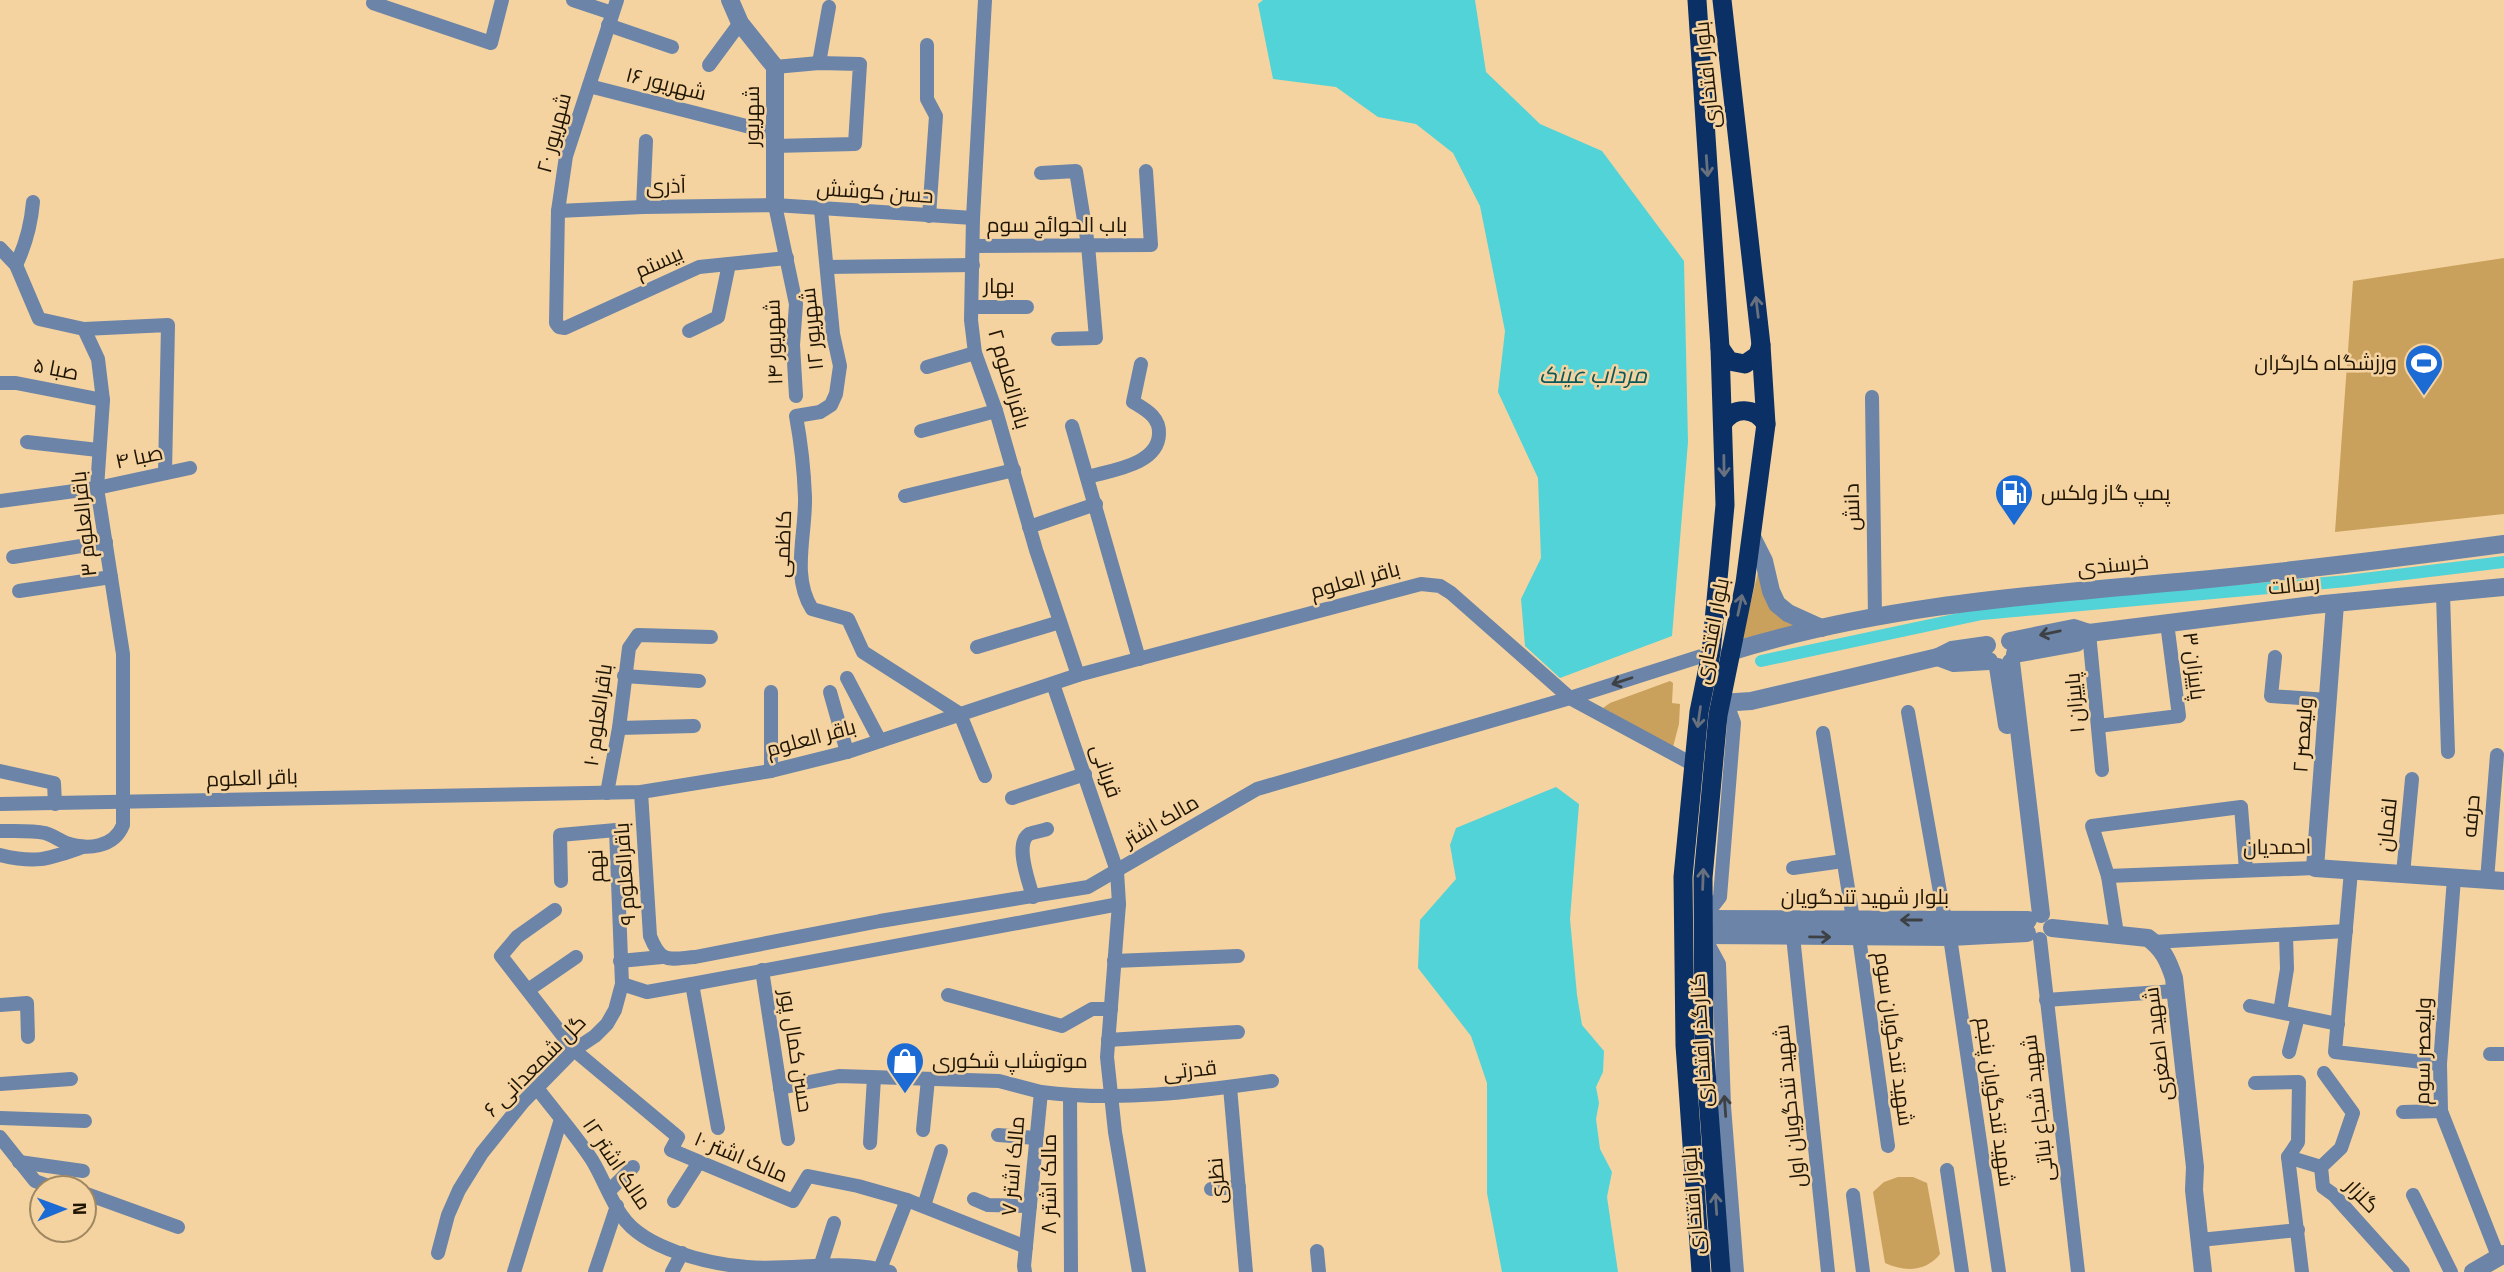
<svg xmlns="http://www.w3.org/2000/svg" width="2504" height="1272" font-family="'Titillium Web',Cairo,sans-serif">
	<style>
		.green { fill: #caa05d }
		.water { fill: #52d3d7 }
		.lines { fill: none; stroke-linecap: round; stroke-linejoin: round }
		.canal { stroke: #52d3d7; stroke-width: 12 }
		.minor { stroke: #6b84a8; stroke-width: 14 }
		.tertiary { stroke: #6b84a8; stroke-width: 18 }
		.trunk { stroke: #0a3065; stroke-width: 19 }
		.oneway { stroke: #68717d }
		.oneway2 { stroke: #3e4144 }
		.labels { text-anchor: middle; stroke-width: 5; stroke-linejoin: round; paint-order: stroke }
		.street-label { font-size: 21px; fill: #201502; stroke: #f4d3a0 }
		.poi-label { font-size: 21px; fill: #201502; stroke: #f4d3a0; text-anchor: start }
		.water-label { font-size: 23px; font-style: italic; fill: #0a585a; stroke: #f4d3a0 }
	</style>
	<rect width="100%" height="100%" fill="#f4d3a0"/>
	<g class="green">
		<polygon points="2504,258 2504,514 2335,532 2353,281"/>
		<polygon points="1758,572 1796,625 1744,640 1742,638"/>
		<polygon points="1670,681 1673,683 1672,703 1680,704 1679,724 1673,747 1603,708 1610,703"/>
		<path d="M 1898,1177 L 1913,1177 L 1927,1183 L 1940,1254 C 1926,1272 1904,1272 1885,1263 L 1873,1192 L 1884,1182 Z"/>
	</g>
	<g class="water">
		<polygon points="1263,0 1475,0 1486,72 1540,124 1602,151 1684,261 1688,442 1672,636 1560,678 1525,646 1521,599 1541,558 1538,478 1498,392 1505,331 1480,206 1453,153 1416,124 1378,117 1336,87 1273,79 1258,4"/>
		<polygon points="1556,787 1579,804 1570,919 1577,995 1582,1025 1604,1051 1603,1072 1596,1087 1599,1103 1596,1119 1600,1149 1612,1172 1607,1197 1618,1272 1502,1272 1487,1193 1487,1083 1471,1036 1418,968 1420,920 1456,879 1450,845 1456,828"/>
	</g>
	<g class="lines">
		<polyline class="canal" points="1761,661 1982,614 2347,581 2504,562"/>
		<g class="minor">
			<polyline points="573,0 612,13"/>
			<polyline points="617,0 566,156 558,211 556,323 559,327 565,328 699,267 787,258"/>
			<polyline points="985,0 973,218 971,320 975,353 996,411 1036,550 1078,675"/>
			<polyline points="373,3 491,43 502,0"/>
			<polyline points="608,25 672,47"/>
			<polyline points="927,45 927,99 936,116 929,216"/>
			<polyline points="819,63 829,7"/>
			<polyline points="709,65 740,23"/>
			<polyline points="589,86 774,133"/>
			<polyline points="774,146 855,144 860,64 819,63 775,67"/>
			<polyline points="1041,173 1076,171 1088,245 1096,338 1058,339"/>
			<polyline points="775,205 796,304 793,345 796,396"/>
			<polyline points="643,207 646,141"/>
			<path d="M 821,210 L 833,334 L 840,366 L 836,394 L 831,405 L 820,412 L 796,416 C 801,443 804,470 805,497 C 806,534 791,576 812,609 L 848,619 L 863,652 L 960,714 L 985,776"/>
			<polyline points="558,211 643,207 775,205 973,218"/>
			<polyline points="973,246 1151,245 1146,171"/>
			<path d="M 0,248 L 16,265 L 39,319 L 84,329 L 98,359 L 103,400 L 97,488 L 123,654 L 123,825 C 114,848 87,850 66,843 C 59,840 52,835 45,833 C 31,830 14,831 0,831"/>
			<path d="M 16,265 C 26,244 31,225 33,202"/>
			<polyline points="827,267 973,265"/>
			<polyline points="972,307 1027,307"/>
			<polyline points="84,329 168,325 165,473"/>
			<polyline points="689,331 718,317 729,264"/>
			<polyline points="927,367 975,353"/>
			<polyline points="0,383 16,383 103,400"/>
			<polyline points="1872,397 1875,617"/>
			<polyline points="1072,426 1139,659"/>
			<polyline points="921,431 996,411"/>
			<polyline points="27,442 98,450"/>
			<path d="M 1088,477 C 1111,470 1158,465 1159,434 C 1160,417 1146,410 1133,402 L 1141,364"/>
			<polyline points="905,496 1014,470"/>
			<polyline points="0,501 97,488 190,468"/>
			<polyline points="1029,527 1096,504"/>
			<polyline points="13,557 106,542"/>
			<polyline points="19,591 111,577"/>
			<polyline points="2443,594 2448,752"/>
			<polyline points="2089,633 2102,770"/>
			<polyline points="977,647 1060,622"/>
			<polyline points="2275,657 2271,696 2328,700"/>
			<polyline points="624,676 699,681"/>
			<polyline points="847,678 880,741"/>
			<polyline points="1053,684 1117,871 1119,904 1107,1057 1115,1132 1139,1272"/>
			<polyline points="771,692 771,771"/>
			<polyline points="830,692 847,752"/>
			<polyline points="1908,712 1945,920"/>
			<polyline points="2098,726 2179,716 2167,623"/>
			<polyline points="619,728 694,726"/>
			<polyline points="1823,733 1853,919"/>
			<polyline points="0,771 54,783 55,804"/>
			<path d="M 641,792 L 650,936 C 661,964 668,959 695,957 L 880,921 L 1088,887 L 1257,789 L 1570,698 L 1711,653"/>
			<polyline points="607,793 619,728 629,648 638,635 711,637"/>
			<polyline points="1012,798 1085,774"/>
			<polyline points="0,804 641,792 771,771 847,752 1078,675 1421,584 1440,586 1451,593 1570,698 1694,765"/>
			<path d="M 0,855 C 37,864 48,859 83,847"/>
			<polyline points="1793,868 1843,861"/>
			<polyline points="2351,871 2335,1052 2440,1064"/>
			<polyline points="2403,874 2412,779"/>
			<polyline points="2108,876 2092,826 2241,807 2246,870"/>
			<polyline points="2454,878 2440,1064 2441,1111 2498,1256"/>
			<polyline points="2487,880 2497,755"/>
			<path d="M 1033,897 C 1029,882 1014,844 1029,834 C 1034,832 1042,831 1047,829"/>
			<polyline points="555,910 517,937 501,956 574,1050 678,1137 671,1150 793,1201 808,1176 858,1186 907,1200 1026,1247"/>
			<polyline points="1703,919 1720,897 1734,723 1730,712 1721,703"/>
			<polyline points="2117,934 2108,876 2315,868"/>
			<polyline points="1793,936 1828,1272"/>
			<polyline points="1859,937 1888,1146"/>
			<polyline points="1950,937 1999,1272"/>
			<polyline points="1705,938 1719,964 1724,1106 1737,1272"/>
			<polyline points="2040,939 2078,1272"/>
			<polyline points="2153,942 2346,931"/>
			<polyline points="620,961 662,957"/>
			<polyline points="1114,961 1238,956"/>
			<polyline points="762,970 788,1139"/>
			<polyline points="622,984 647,992 692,984 1119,904"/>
			<polyline points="692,984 718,1128"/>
			<polyline points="528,990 576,957"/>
			<polyline points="948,995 1062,1026 1092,1009 1111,1009"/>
			<polyline points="2046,1000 2175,991"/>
			<polyline points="0,1005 27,1003 28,1037"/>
			<polyline points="2250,1006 2338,1024"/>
			<polyline points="2280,1012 2287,969 2286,935"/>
			<polyline points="1108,1040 1238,1032"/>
			<polyline points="2289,1052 2298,1016"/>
			<polyline points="2490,1054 2504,1054"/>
			<polyline points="2324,1073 2353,1113 2341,1148 2321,1167 2323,1187 2334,1195 2403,1272"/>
			<polyline points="2255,1083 2299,1082 2298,1142 2288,1157 2302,1272"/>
			<polyline points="0,1084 71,1079"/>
			<polyline points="1230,1087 1246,1272"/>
			<path d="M 537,1088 C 555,1112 576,1135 592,1160 C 603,1178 610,1199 622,1216 C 644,1249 709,1264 747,1267 C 795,1271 843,1258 890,1272"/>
			<polyline points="780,1088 839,1076 999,1081 1041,1092"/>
			<polyline points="1070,1096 1071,1272"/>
			<polyline points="2403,1112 2441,1111"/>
			<polyline points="0,1118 85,1121"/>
			<polyline points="923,1130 928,1079"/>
			<polyline points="998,1135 1036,1138"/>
			<polyline points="0,1137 35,1181 54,1188"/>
			<polyline points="870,1143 874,1078"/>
			<polyline points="2288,1157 2321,1167"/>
			<polyline points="19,1162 83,1171"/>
			<polyline points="1947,1170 1962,1272"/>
			<polyline points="1211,1189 1239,1187"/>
			<polyline points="609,1191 633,1167"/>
			<polyline points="84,1193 178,1227"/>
			<polyline points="1853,1195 1863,1272"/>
			<polyline points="2413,1195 2451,1272"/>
			<polyline points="974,1199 988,1205 1030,1206"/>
			<polyline points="674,1201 699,1162"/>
			<polyline points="924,1206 941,1151"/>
			<polyline points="2200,1240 2298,1230"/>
			<polyline points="1317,1251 1319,1272"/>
			<polyline points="438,1253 448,1215 459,1190 482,1153 523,1102 574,1050 595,1036 607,1024 615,1010 622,984 616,830 560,835 561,881"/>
			<polyline points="880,1269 907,1200"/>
			<polyline points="514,1272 561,1119"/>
			<polyline points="595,1272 617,1206"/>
			<polyline points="672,1272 682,1253"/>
			<polyline points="823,1272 821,1264 834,1223"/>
			<path d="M 1025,1272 L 1024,1266 L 1041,1092 C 1118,1102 1195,1092 1272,1081"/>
		</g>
		<g class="tertiary">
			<polyline points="730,0 740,23 775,67 775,205"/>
			<polyline points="1752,537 1764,561 1771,591 1777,604 1788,613 1821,628"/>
			<polyline points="2335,604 2315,868 2504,881"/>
			<polyline points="2010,641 2074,628 2089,633 2313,605 2504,587"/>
			<path d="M 1730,652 C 1881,605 2033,595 2189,581 C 2294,571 2399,558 2504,544"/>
			<polyline points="2015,654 2076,643 2089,633"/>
			<polyline points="1938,657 1954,663 1989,661"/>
			<polyline points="2011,662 2041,914"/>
			<polyline points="1998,667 2007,725"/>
			<polyline points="1721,703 1751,701 1938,657 1952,650 1987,645"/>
			<polyline points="1703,919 2028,920"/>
			<path d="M 2052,928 L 2148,938 C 2163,949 2168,960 2174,978 L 2195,1167 L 2194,1190 L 2203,1272"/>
			<polyline points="1703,935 1950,937 2027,933"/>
			<polyline points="2473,1272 2504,1254"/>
		</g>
		<g class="trunk">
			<polyline points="1697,0 1720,348 1725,505 1711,653 1699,712 1683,877 1685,1045 1701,1272"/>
			<polyline points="1720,348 1729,361 1745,364 1758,355 1761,345"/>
			<path d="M 1723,423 C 1734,406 1755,407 1766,424"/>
			<polyline points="1721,1272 1704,1044 1703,878 1718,715 1745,583 1766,424 1761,345 1722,0"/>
		</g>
	</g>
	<defs><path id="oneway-shaft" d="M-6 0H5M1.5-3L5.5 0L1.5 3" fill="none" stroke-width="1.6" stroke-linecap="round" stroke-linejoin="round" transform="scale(1.75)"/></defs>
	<g class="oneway">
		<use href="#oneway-shaft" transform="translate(1707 166) rotate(86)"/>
		<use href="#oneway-shaft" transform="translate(1757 307) rotate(-97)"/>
		<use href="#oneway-shaft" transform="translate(1724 466) rotate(89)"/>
		<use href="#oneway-shaft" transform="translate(1740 605) rotate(-78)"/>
		<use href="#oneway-shaft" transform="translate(1699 717) rotate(98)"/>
		<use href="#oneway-shaft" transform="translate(1703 879) rotate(-88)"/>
		<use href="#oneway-shaft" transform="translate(1716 1204) rotate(-94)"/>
	</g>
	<g class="oneway2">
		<use href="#oneway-shaft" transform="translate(2050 633) rotate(168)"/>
		<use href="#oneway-shaft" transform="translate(1622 681) rotate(162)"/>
		<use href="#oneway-shaft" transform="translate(1911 920) rotate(-180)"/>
		<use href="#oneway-shaft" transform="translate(1820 937) rotate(1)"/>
		<use href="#oneway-shaft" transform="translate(1725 1106) rotate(-94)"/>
	</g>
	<defs>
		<symbol id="stadium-pin" viewBox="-11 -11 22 30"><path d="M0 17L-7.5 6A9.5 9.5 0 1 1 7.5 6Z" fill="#1c6bd5" stroke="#f4d3a0"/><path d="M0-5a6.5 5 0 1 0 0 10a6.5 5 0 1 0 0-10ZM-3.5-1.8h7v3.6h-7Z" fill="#fff"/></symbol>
		<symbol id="fuel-pin" viewBox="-11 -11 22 30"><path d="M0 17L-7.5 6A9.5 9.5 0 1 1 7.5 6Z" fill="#1c6bd5" stroke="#f4d3a0"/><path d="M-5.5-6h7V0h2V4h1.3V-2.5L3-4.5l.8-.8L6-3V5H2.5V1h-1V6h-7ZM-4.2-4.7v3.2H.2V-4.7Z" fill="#fff"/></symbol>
		<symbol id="shop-pin" viewBox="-11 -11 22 30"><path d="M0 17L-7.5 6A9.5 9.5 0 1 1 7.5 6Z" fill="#1c6bd5" stroke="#f4d3a0"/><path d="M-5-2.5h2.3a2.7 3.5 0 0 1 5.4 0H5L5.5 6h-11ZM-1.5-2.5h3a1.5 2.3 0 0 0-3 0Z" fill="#fff"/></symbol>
	</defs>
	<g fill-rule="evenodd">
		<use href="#stadium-pin" x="2402" y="341" width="44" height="60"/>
		<use href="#fuel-pin" x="1992" y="471" width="44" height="60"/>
		<use href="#shop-pin" x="883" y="1039" width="44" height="60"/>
	</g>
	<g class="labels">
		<g class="street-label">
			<text transform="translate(1707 75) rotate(-96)" y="7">بلوار افتخاری</text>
			<text transform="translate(666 84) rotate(14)" y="7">شهریور ۱۶</text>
			<text transform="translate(752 116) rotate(-90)" y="7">شهریور</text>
			<text transform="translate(554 133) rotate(-75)" y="7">شهریور ۲۰</text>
			<text transform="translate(666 186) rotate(-1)" y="7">آذری</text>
			<text transform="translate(875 192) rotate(4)" y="7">حسن کوشش</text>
			<text x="1057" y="232">باب الحوائج سوم</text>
			<text transform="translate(659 262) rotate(-24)" y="7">بیستم</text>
			<text x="999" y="293">بهار</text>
			<text transform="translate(812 329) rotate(-96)" y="7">شهریور ۱۲</text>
			<text transform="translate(774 342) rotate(-92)" y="7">شهریور ۱۴</text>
			<text transform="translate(56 369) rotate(11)" y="7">صبا ۵</text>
			<text transform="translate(1009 379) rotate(74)" y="7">باقرالعلوم ۲</text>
			<text transform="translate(139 457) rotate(-12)" y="7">صبا ۴</text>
			<text transform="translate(1852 507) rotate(-91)" y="7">دانش</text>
			<text transform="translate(84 524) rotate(-96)" y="7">باقرالعلوم ۳</text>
			<text transform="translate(783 544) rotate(-88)" y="7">کاظمی</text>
			<text transform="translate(2113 565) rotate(-5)" y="7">خرسندی</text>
			<text transform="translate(1355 580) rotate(-15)" y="7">باقر العلوم</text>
			<text transform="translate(2294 585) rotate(-6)" y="7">رسالت</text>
			<text transform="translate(1712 631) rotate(-79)" y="7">بلوار افتخاری</text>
			<text transform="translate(2194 666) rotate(83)" y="7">پاییزان ۳</text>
			<text transform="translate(2075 703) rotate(-95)" y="7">پاییزان ۱</text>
			<text transform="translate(598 715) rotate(-82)" y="7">باقرالعلوم ۱۰</text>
			<text transform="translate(2303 735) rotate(-86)" y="7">ولیعصر ۲</text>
			<text transform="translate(811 738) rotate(-15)" y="7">باقر العلوم</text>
			<text transform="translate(1106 771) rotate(71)" y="7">قربانی</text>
			<text transform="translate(252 778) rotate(-2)" y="7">باقر العلوم</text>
			<text transform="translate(2471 816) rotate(-85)" y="7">حرفه</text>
			<text transform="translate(1161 821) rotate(-30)" y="7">مالک اشتر</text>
			<text transform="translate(2387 825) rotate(-84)" y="7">لقمان</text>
			<text transform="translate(2277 847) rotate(-1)" y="7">احمدیان</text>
			<text transform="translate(596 866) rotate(-92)" y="7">نهم</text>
			<text transform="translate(625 874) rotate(-94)" y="7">باقرالعلوم ۹</text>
			<text x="1865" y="904">بلوار شهید تندگویان</text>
			<text transform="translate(1894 1039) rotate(82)" y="7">شهید تندگویان سوم</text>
			<text transform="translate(1701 1040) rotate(-93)" y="7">کنارگذر افتخاری</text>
			<text transform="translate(2158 1044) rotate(-97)" y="7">شهید اصغری</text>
			<text transform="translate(796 1051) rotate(81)" y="7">حسن کمال پور</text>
			<text transform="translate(2423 1051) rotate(-89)" y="7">ولیعصر سوم</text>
			<text transform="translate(535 1066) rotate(-45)" y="7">گل شمعدانی ۶</text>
			<text transform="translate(1190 1070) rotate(-6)" y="7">قدرتی</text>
			<text transform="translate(1995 1102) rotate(82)" y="7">شهید تندگویان پنجم</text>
			<text transform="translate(1790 1106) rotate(-96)" y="7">شهید تندگویان اول</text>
			<text transform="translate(2038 1108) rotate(-97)" y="7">شهید شجاع نباتی</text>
			<text transform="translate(741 1157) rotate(23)" y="7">مالک اشتر ۱۰</text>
			<text transform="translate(617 1164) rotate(56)" y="7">مالک اشتر ۱۲</text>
			<text transform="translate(1013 1166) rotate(-85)" y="7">مالک اشتر ۷</text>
			<text transform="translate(1217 1181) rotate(-95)" y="7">نظری</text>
			<text transform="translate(1049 1184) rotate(-90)" y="7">مالک اشتر ۸</text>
			<text transform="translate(2362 1196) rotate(46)" y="7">گلزار</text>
			<text transform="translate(1693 1201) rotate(-94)" y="7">بلوار افتخاری</text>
		</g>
		<g class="poi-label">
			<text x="2397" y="370" text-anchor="end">ورزشگاه کارگران</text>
			<text x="2041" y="500">پمپ گاز ولکس</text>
			<text x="932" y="1068">موتوشاپ شکوری</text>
		</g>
		<g class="water-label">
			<text x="1593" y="383">مرداب عینک</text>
		</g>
	</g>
	<g transform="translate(63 1209) rotate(89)"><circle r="33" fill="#f4d3a0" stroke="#9f8761" stroke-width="2"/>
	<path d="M0-5L12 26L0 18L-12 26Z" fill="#1c6bd5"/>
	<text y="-10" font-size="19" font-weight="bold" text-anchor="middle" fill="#201502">N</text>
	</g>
</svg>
